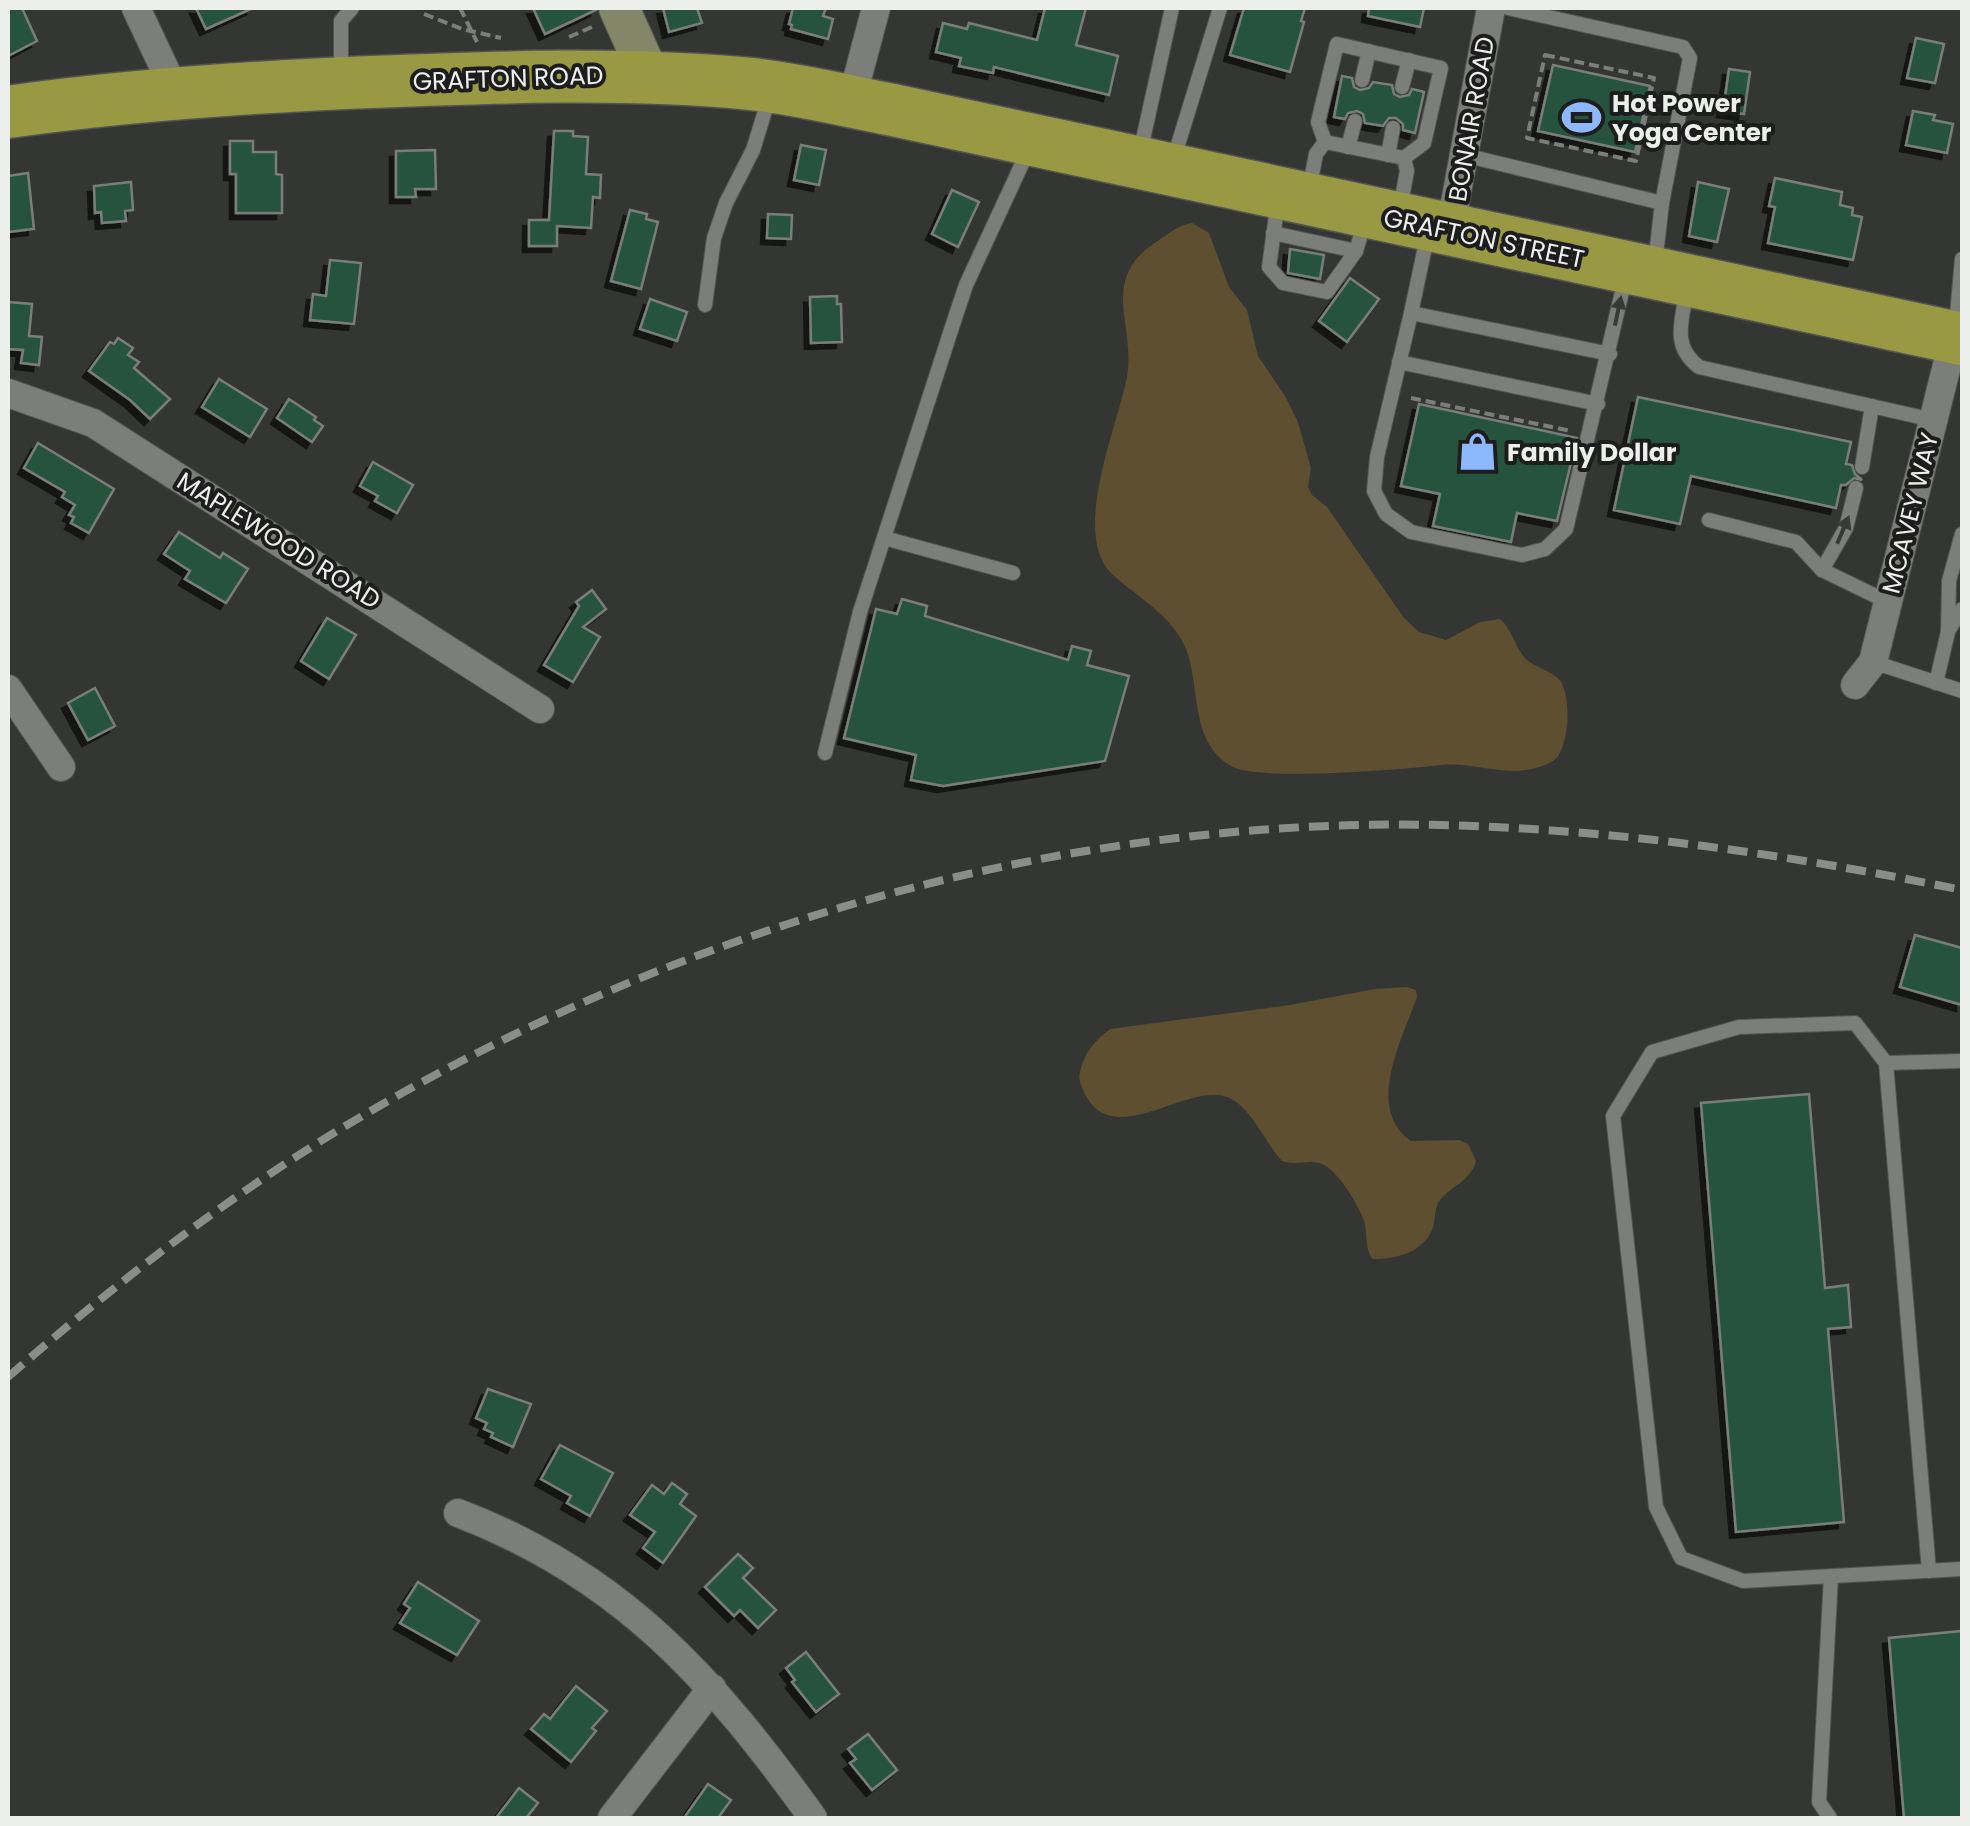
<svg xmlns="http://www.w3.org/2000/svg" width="1970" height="1826" font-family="Poppins,sans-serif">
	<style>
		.green { fill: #5e4f31 }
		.building { fill: #28533d; stroke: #797e7b; stroke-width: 2.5; filter: url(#shadow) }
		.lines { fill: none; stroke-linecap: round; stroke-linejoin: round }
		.lane-casing { stroke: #525451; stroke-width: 16 }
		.street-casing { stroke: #525451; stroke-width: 30 }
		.secondary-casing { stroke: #525451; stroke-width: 42 }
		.highway-casing { stroke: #525451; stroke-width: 55 }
		.path { stroke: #7c7e7b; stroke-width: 4; stroke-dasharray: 10 5; stroke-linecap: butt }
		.lane { stroke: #7c7e7a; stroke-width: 14 }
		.street { stroke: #7c7e7a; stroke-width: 28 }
		.secondary { stroke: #848669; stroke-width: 40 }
		.highway { stroke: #989942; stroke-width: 52 }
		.rail { stroke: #8b8d8b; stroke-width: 8; stroke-dasharray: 20 10; stroke-linecap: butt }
		.oneway { fill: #393a38 }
		.labels { text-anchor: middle; stroke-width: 8; stroke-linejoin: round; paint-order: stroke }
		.street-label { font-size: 25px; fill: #edefed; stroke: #1c1d1c }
		.poi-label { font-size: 25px; font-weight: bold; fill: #edefed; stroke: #1c1d1c; text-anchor: start }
	</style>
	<defs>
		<filter id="shadow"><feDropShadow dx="-6" dy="6" stdDeviation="0" flood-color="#0009"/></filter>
	</defs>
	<rect width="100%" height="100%" fill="#343633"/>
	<g class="green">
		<path d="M 1192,223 L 1209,233 L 1229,287 L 1247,310 L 1258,356 L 1285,396 L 1298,422 L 1311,468 L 1308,487 L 1312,495 L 1327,507 L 1404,618 L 1419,632 L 1446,640 L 1480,622 L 1500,619 C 1512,629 1514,645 1524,657 C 1533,668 1553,670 1561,682 C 1571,699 1569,740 1558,756 C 1554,762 1546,765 1539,767 C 1506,778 1475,762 1442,765 C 1406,769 1257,782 1231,766 C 1189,741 1201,688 1186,649 C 1173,616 1137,597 1112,574 C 1070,534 1118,425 1127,377 C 1136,323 1097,279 1159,240 C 1169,233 1179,225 1192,223 Z"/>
		<path d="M 1407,987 L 1416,990 L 1417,997 C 1403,1038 1364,1108 1411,1141 L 1459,1140 L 1468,1144 L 1476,1161 C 1470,1183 1449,1186 1438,1203 C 1435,1209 1435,1220 1433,1227 C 1425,1252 1397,1259 1373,1259 C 1364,1248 1368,1234 1364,1221 C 1360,1207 1336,1168 1322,1164 C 1309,1159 1295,1166 1282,1161 C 1265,1143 1251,1106 1227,1097 C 1188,1082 1113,1151 1085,1094 C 1081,1086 1078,1080 1080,1072 C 1085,1051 1094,1042 1110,1029 L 1290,1005 L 1375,989 Z"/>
	</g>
	<g class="building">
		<polygon points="8,8 22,8 37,41 8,56"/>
		<polygon points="196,8 253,8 206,29"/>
		<polygon points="533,8 596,8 596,10 545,34"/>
		<polygon points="663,8 697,8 702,23 669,32"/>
		<polygon points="793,8 826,8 823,16 833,19 828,39 791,29 792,25 789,24"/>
		<polygon points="1045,8 1086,8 1076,45 1118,56 1109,95 994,67 993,73 959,66 961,58 936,52 943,23 967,29 969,23 1037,40"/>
		<polygon points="1244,8 1305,8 1301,21 1304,22 1290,72 1230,55"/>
		<polygon points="1369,8 1424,8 1420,27 1368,16"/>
		<polygon points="1916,38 1944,44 1935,83 1907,78"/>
		<polygon points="1553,65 1650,86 1635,152 1538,131"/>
		<polygon points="1729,69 1750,72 1744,114 1723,111"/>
		<polygon points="1342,76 1352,78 1354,87 1360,90 1369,88 1373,82 1392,85 1394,94 1400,97 1409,95 1412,89 1424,92 1415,133 1403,130 1403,124 1396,118 1389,118 1383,126 1365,123 1363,114 1357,111 1348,113 1345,119 1334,117"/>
		<polygon points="1913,111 1935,115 1933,120 1953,124 1947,153 1906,145"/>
		<polygon points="554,131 573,131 573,136 588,137 586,174 601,175 600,198 593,197 591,228 557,226 557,246 529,246 529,220 549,220"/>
		<polygon points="230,141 253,141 253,152 276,152 276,174 282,175 282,213 236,213 236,174 230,174"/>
		<polygon points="801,145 826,150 819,185 794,180"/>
		<polygon points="435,150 436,189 415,189 416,197 396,197 396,151"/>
		<polygon points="28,173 34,229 8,232 8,176"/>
		<polygon points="1775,178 1842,192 1840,205 1853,208 1852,215 1862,217 1853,260 1768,243 1775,207 1769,206"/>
		<polygon points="131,182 133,210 125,211 126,221 102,223 101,212 95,213 94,186"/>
		<polygon points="1698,182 1729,189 1717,242 1689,236"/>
		<polygon points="952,190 979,202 958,247 932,234"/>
		<polygon points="630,210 647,214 646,219 658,222 641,289 611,281"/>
		<polygon points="768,214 792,215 791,239 767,238"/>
		<polygon points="1290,249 1324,255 1320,279 1288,273"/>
		<polygon points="330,260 361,263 354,324 310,320 313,294 326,296"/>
		<polygon points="1350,278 1379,299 1347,342 1319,321"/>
		<polygon points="837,296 837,304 841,304 842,342 811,343 810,297"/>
		<polygon points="650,299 687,312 677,341 640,329"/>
		<polygon points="8,302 32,304 29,336 42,337 39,365 21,363 23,350 8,349"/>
		<polygon points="118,338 133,348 128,355 139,362 134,368 170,399 150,419 130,400 89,371 110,342 114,344"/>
		<polygon points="219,379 267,409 250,437 202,407"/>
		<polygon points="1638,397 1851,442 1846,464 1852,465 1855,474 1862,480 1854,478 1846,485 1841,485 1836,508 1691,476 1680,524 1614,510"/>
		<polygon points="289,399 316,417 314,420 323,426 312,442 277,418"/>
		<polygon points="1419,404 1577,438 1557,521 1517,513 1511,542 1433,526 1440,494 1401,486"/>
		<polygon points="38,443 114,489 89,533 71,523 74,517 69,515 75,505 62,497 65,492 24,468"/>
		<polygon points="373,462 413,485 397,513 375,501 378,496 360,486"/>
		<polygon points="179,532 220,558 223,553 248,569 226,603 185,579 190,571 164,554"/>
		<polygon points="592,590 606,609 583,627 600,637 573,682 544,665 579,606 576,602"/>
		<polygon points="902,599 927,606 925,616 1068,660 1072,646 1091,651 1087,665 1129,676 1105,761 943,786 911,780 916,755 844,738 876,609 897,614"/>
		<polygon points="327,618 356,635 329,679 301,661"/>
		<polygon points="95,688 115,726 88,740 68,703"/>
		<polygon points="1915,935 1962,948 1962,1005 1900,987"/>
		<polygon points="1809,1094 1825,1288 1848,1285 1851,1327 1828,1329 1844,1522 1736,1532 1701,1103"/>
		<polygon points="488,1389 531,1404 513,1447 491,1437 493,1433 484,1429 487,1423 476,1418"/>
		<polygon points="560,1445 613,1473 590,1516 567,1503 571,1496 541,1479"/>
		<polygon points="672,1483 687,1494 680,1504 696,1516 663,1563 643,1548 655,1532 630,1515 652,1485 664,1494"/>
		<polygon points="738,1554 753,1568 743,1578 776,1610 758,1628 740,1610 734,1616 705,1587"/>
		<polygon points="418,1582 479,1621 457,1655 400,1623 410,1608 404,1604"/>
		<polygon points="1962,1631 1962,1818 1904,1818 1889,1638"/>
		<polygon points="806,1652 839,1694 816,1712 792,1682 795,1680 786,1668"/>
		<polygon points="576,1686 607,1711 592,1728 596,1731 571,1762 531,1729 544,1714 550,1719"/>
		<polygon points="868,1734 897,1770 872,1790 850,1763 856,1759 848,1749"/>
		<polygon points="708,1784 731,1800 718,1818 684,1818"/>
		<polygon points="519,1788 538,1803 526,1818 496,1818"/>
	</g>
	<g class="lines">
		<defs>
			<g id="lane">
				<polyline points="1508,8 1683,47 1690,58 1662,203 1655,264"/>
				<polyline points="341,73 341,21 352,8"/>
				<polyline points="1362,80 1369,51"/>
				<polyline points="1402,87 1409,60"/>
				<polyline points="1325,142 1318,122 1337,44 1441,68 1424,143 1404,158"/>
				<polyline points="1348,147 1355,121"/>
				<polyline points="1140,153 1172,8"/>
				<polyline points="1388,155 1393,128"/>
				<polyline points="1464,155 1662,203"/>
				<polyline points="1173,161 1220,8"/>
				<polyline points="1309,190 1316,154 1325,142 1404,158 1407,171 1400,209"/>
				<polyline points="1278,201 1269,267 1283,283 1327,292 1356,251 1365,221"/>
				<polyline points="1273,233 1356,251"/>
				<polyline points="1428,233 1411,313 1610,354"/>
				<path d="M 1687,288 C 1683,319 1670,345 1699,367 L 1933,420"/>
				<polyline points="705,305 714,238 726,203 753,150 769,98"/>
				<polyline points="1411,313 1377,457 1374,491 1386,514 1411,532 1522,555 1545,549 1566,529 1626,275"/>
				<polyline points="1956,326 1962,259"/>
				<polyline points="1399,362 1598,404"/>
				<polyline points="1862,467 1872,406"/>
				<polyline points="1709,520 1796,542 1822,570 1888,602"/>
				<polyline points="884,538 1013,573"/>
				<polyline points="1822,570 1846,528 1856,488"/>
				<polyline points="1948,631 1962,609"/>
				<polyline points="1873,662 1962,691"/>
				<polyline points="1936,683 1948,632 1949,581 1962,534"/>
				<polyline points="825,753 860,612 953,324 966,285 1028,151"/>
				<polyline points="1886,1063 1962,1061"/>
				<polyline points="1929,1571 1886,1063 1855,1023 1739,1027 1652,1052 1613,1116 1656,1507 1681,1558 1743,1581 1962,1569"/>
				<polyline points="1830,1818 1819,1802 1831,1576"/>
			</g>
			<g id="street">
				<polyline points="136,8 176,93"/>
				<polyline points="851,102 876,8"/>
				<polyline points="1450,230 1491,8"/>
				<polyline points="8,393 93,423 540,709"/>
				<polyline points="1855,685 1873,662 1954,337"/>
				<polyline points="8,689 61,767"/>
				<path d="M 458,1513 C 621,1575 714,1680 813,1818"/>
				<polyline points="612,1818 712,1688"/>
			</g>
			<polyline id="secondary" points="619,8 650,77"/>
			<path id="highway" d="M 8,112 C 128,95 249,87 371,82 C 498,77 624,72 751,84 C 798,89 846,101 893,110 L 1962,339"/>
		</defs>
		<use href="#lane" class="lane-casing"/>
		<use href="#street" class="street-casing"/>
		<use href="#secondary" class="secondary-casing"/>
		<use href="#highway" class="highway-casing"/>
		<g class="path">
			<polyline points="460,8 477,42"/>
			<polyline points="424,14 462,29 501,38"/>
			<polyline points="569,37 592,27"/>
			<polygon points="1545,55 1654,78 1636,161 1527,138"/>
			<polyline points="1411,398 1571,431"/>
		</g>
		<use href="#lane" class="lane"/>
		<use href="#street" class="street"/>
		<use href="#secondary" class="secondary"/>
		<use href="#highway" class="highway"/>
		<path class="rail" d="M 8,1377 C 118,1281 237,1189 364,1115 C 687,925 1064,817 1440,825 C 1617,829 1790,855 1962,890"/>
	</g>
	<defs><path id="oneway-solid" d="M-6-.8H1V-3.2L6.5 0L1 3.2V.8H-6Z" transform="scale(2.5)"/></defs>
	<g class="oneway">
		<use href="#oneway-solid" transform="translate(1618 311) rotate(-78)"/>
		<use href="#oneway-solid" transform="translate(1843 530) rotate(-67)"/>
	</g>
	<defs>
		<symbol id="stadium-bare" viewBox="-9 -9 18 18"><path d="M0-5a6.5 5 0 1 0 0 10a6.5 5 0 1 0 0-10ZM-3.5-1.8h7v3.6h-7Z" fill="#8eb8fd" stroke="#1c1d1c" stroke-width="2.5" paint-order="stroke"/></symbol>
		<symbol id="shop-bare" viewBox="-9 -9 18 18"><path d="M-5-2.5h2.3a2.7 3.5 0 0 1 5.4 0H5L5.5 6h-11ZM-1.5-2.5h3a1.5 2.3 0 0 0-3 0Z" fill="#8eb8fd" stroke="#1c1d1c" stroke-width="2.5" paint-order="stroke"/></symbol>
	</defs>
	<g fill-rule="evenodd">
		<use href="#stadium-bare" x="1554" y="90" width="55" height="55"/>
		<use href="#shop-bare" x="1450" y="424" width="55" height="55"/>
	</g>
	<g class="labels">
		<g class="street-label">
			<text transform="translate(508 78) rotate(-2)" y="9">GRAFTON ROAD</text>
			<text transform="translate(1471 119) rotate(-80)" y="9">BONAIR ROAD</text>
			<text transform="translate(1484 238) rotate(12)" y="9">GRAFTON STREET</text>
			<text transform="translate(1910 513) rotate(-76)" y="9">MCAVEY WAY</text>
			<text transform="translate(279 540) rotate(32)" y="9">MAPLEWOOD ROAD</text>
		</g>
		<g class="poi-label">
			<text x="1612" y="112">Hot Power<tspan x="1612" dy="29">Yoga Center</tspan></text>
			<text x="1507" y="461">Family Dollar</text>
		</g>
	</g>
	<rect width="1970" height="1826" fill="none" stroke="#edefed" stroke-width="20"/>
</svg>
